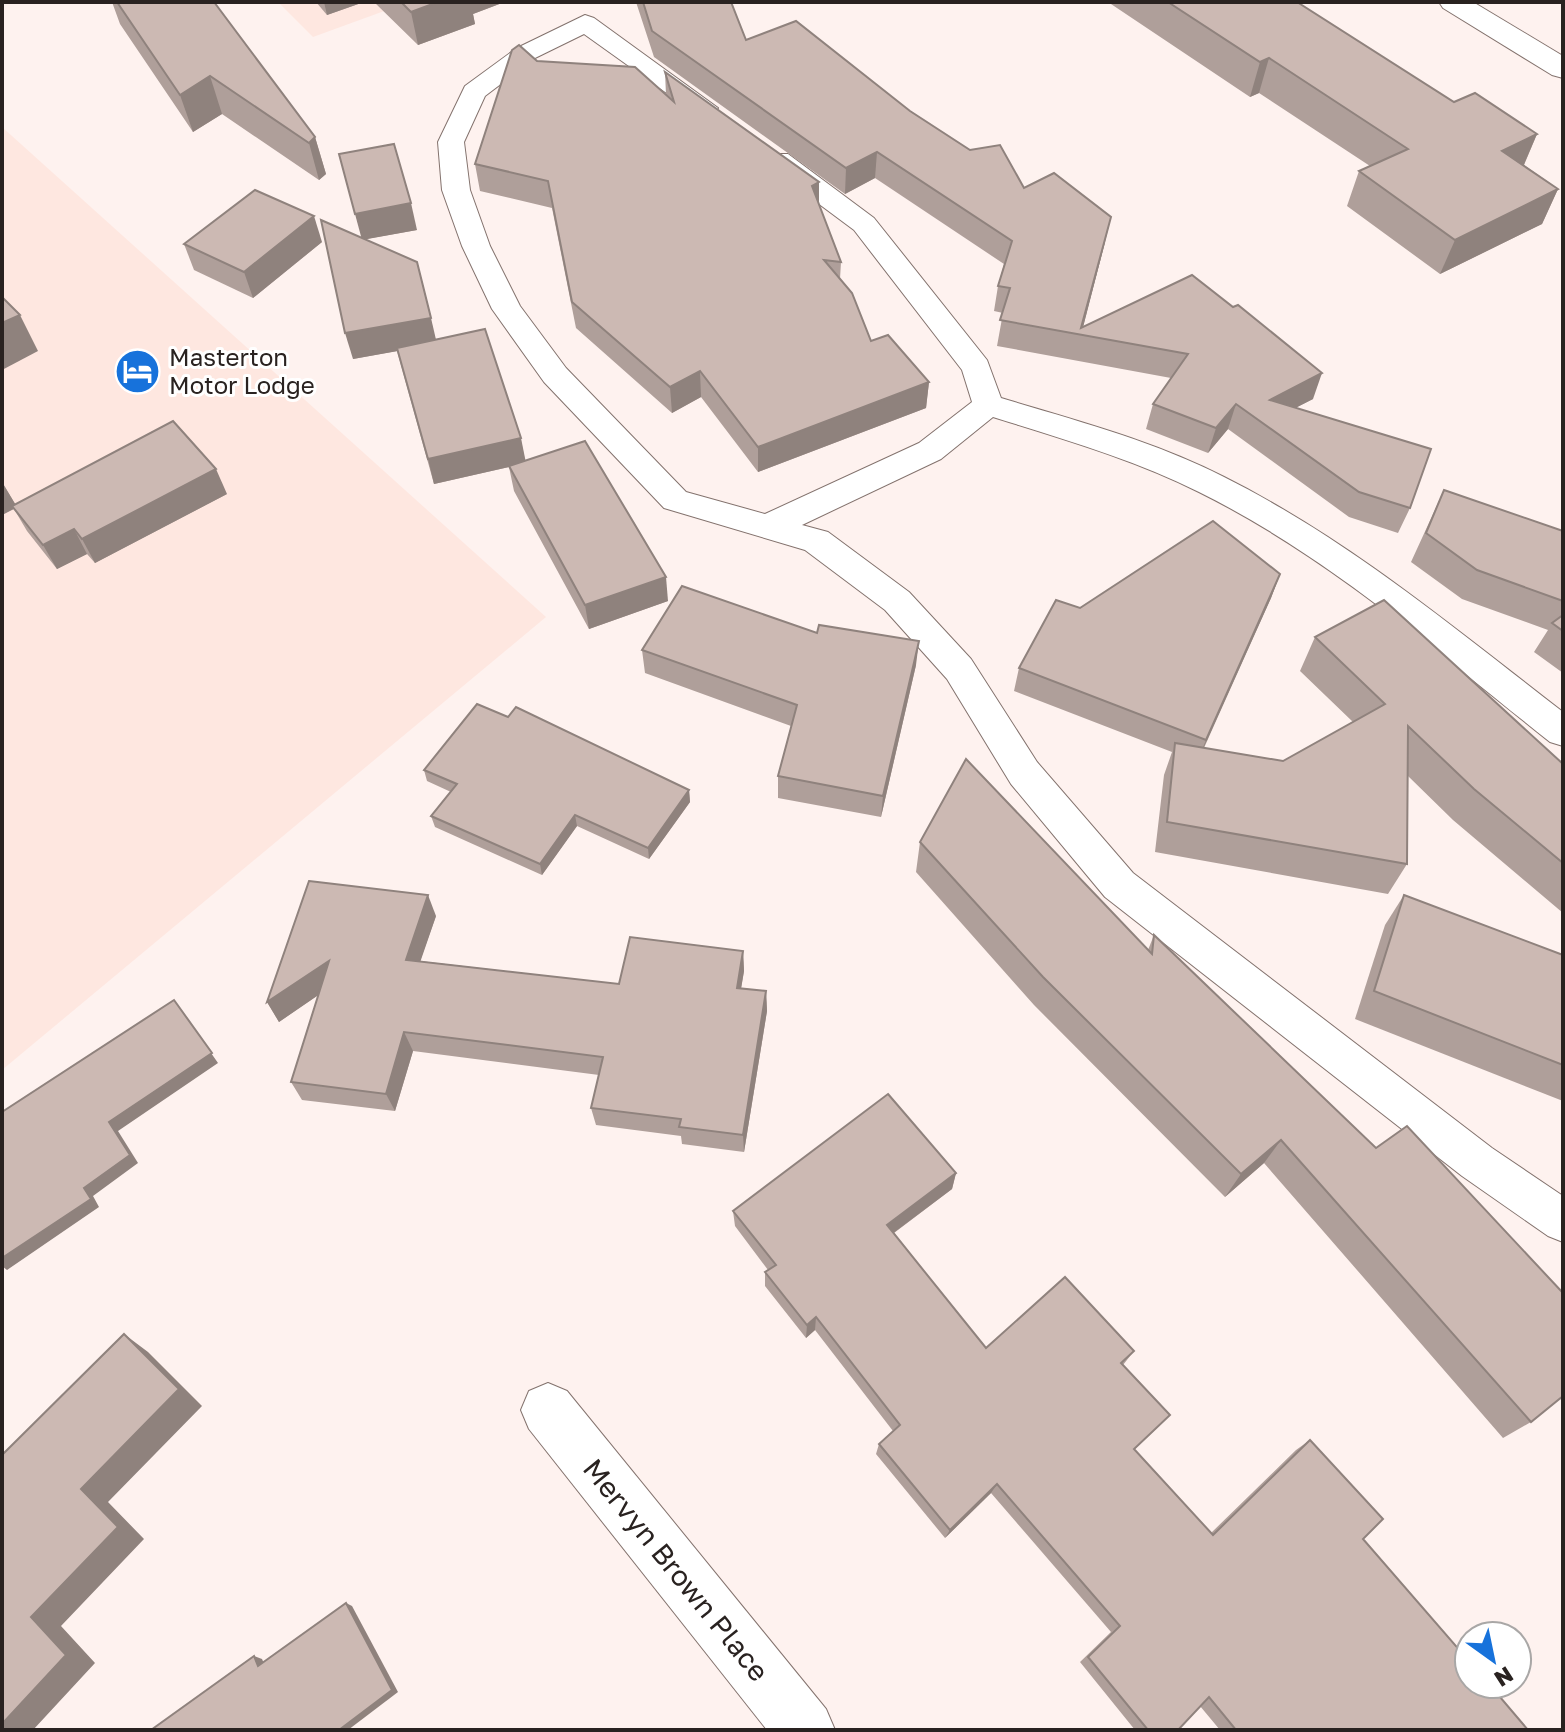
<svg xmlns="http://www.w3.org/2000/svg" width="1565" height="1732" font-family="'Golos Text',sans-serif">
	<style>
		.built { fill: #fee7e0 }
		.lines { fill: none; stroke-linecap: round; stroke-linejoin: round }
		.service-casing { stroke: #83726d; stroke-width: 2 }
		.minor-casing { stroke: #83726d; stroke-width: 2 }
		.service { fill: #fff; fill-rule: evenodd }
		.minor { fill: #fff; fill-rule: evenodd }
		.wall { fill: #af9f9a }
		.shaded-wall { fill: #8f827d }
		.building { fill: #ccb9b3; stroke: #8f827d; stroke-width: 2 }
		.labels { text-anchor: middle; stroke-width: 6; stroke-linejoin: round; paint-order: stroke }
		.poi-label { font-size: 24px; fill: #292220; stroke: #fff; text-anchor: start }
		.near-street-label { font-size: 28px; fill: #292220; stroke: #fff }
	</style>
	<rect width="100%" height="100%" fill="#fef2ef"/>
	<g class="built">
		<polygon points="278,2 409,2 313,37"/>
		<polygon points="2,127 546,617 2,1070"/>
	</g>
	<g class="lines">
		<defs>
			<path id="service" d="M 585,15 L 594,18 L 718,108 L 714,114 L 696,114 L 584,34 L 535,58 L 485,96 L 464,142 L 470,190 L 490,246 L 520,306 L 566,368 L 686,492 L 765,514 L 919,443 L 972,402 L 962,370 L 854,230 L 768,166 L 764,160 L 768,154 L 788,154 L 874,218 L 987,360 L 1001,398 C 1077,421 1154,441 1224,477 C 1348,539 1454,628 1563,712 L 1563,746 L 1550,742 C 1438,653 1328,556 1199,492 C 1133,459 1063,439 993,417 L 941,459 L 802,525 L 828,532 L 909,592 L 971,659 L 1037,762 L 1133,873 L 1492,1148 L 1563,1196 L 1563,1242 L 1548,1236 L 1462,1176 L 1105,897 L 1011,784 L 947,679 L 885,610 L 805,550 L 664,508 L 544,382 L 492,309 L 462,246 L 442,190 L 438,142 L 465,86 L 517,48 Z"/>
			<g id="minor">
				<polygon points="1439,2 1473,2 1563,56 1563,78 1552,75 1443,8"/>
				<polygon points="548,1383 567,1391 826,1709 835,1730 767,1730 529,1429 521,1410 529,1391"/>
			</g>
		</defs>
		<use href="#service" class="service-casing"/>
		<use href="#minor" class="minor-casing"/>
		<use href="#service" class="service"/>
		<use href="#minor" class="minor"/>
	</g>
	<g class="wall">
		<polygon points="112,2 214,2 315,137 326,174 319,180 222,114 193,132 120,24"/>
		<polygon points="316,2 364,2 327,15"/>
		<polygon points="374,2 501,2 502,3 473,14 475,24 418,45"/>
		<polygon points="636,2 731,2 746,40 910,111 1105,242 1083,327 1192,275 1313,399 1295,408 1410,508 1398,533 1349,517 1228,429 1208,453 1146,429 1153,404 1171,378 997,346 1003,313 994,311 998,286 1004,264 875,178 845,194 654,57"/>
		<polygon points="1108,2 1297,2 1454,102 1537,134 1524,165 1558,189 1542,224 1440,274 1347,206 1359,171 1370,166 1259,93 1250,97"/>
		<polygon points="537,61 666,95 665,72 819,205 841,262 840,279 871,341 929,382 926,408 758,472 701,397 672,413 576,328 552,208 480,191 475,164"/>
		<polygon points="339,154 417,230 366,239 436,340 525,461 668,601 589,629 514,491 509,467 434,484 397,351 353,359 362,237"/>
		<polygon points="322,242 253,298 194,270 184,244"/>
		<polygon points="2,482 15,504 227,494 95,563 87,554 57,569 27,531 14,509 2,515"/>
		<polygon points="1444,490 1563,531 1563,673 1534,652 1548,630 1462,599 1411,562"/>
		<polygon points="1280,574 1271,598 1204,748 1283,761 1353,722 1300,671 1315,637 1563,764 1563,913 1453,820 1408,776 1407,864 1388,894 1155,852 1164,775 1172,752 1014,691 1019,668 1080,608"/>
		<polygon points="817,633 916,665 881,817 778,798 778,776 791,726 645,673 642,650"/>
		<polygon points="508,717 689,790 690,802 649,859 577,826 542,875 435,827 431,816 451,792 427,781 424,770"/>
		<polygon points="920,842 1148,950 1154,935 1376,1148 1563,1293 1563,1404 1560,1398 1531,1422 1503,1438 1264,1163 1225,1197 1034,1005 916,872"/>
		<polygon points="1404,895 1563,955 1563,1101 1355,1019 1385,925"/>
		<polygon points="436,916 420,961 619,984 743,951 744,971 741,988 766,991 767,1011 744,1152 682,1144 681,1136 596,1125 591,1108 599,1075 413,1051 395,1111 302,1100 291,1082 318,995 279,1022 267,1002"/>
		<polygon points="956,1173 952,1189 894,1233 986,1348 1134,1351 1123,1365 1159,1426 1134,1450 1211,1533 1296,1450 1310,1440 1363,1539 1528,1730 1220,1730 1200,1706 1178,1730 1135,1730 1080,1662 1111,1632 991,1493 945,1538 876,1454 879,1444 893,1431 815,1330 806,1338 765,1286 765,1272 768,1270 735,1226 733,1211"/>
	</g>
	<g class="shaded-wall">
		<polygon points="324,2 364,2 327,15"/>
		<polygon points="438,2 501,2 502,3 473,14 475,24 418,45 411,12"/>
		<polygon points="1269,58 1259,93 1250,97 1260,62"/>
		<polygon points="210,76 222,114 193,132 180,95"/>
		<polygon points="1537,134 1522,169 1502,151"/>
		<polygon points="315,137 326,174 319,180 309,143"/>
		<polygon points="877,152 875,178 845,194 846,168"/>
		<polygon points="819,182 819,208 812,186"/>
		<polygon points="1558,189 1542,224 1440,274 1455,240"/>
		<polygon points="411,203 417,230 362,240 355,214"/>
		<polygon points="314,216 322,242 253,298 244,272"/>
		<polygon points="1111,217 1105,242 1081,335 1080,335"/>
		<polygon points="20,315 38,351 2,370 2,323"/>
		<polygon points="431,318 437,344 353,359 345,333"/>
		<polygon points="700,371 701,397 672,413 670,387"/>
		<polygon points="1322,373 1313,399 1264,424 1270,400"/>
		<polygon points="929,382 926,408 758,472 758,447"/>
		<polygon points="1236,404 1228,429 1208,453 1216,428"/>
		<polygon points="521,438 526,463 434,484 428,459"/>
		<polygon points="216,469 227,494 95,563 82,539"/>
		<polygon points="2,482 17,507 2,515"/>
		<polygon points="74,529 87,554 57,569 43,545"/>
		<polygon points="1280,574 1271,598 1197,762 1206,740"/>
		<polygon points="666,577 668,601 589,629 585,605"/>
		<polygon points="919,641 916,665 881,817 883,796"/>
		<polygon points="689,790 690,802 649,859 648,848"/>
		<polygon points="575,815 577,826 542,875 540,864"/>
		<polygon points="428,895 436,916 414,980 406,960"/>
		<polygon points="743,951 744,971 738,1007 737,988"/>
		<polygon points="329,961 339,981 279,1022 267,1002"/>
		<polygon points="766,991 767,1011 744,1152 743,1135"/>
		<polygon points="174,1000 218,1063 118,1131 138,1163 93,1196 99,1207 7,1270 2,1266 2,1258 84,1188 109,1122"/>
		<polygon points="404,1032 413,1051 395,1111 386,1094"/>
		<polygon points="1281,1140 1264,1163 1225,1197 1241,1174"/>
		<polygon points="956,1173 952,1189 884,1240 887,1225"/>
		<polygon points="816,1317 815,1330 806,1338 807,1325"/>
		<polygon points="124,1334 148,1352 202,1406 108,1502 144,1539 61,1626 95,1663 33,1730 2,1730 2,1724 31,1617 81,1489"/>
		<polygon points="997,1484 991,1493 945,1538 950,1530"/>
		<polygon points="346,1603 352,1606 398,1692 348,1730 339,1730"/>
		<polygon points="254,1656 262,1659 266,1668 258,1666"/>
	</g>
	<g class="building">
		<polygon points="117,2 214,2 315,137 309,143 210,76 180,95"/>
		<polygon points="401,2 438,2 411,12"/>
		<polygon points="643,2 731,2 746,40 796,21 910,111 970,150 1000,145 1024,188 1054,173 1111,217 1081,328 1192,275 1233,307 1238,305 1322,373 1270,400 1431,449 1410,508 1359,492 1236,404 1216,428 1153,404 1188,354 1000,320 1010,288 998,286 1012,241 877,152 846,168 652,31"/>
		<polygon points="1168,2 1297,2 1454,102 1475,93 1537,134 1502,151 1558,189 1455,240 1359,171 1408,149 1269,58 1260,62"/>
		<polygon points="519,45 537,61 635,67 674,102 665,72 819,182 812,186 841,262 824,260 852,293 871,341 888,335 929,382 758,447 700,371 670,387 572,302 548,181 475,164 512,50"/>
		<polygon points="394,144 411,203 355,214 339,154"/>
		<polygon points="255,190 314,216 244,272 184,244"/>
		<polygon points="321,220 417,262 431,318 345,333"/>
		<polygon points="2,297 20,315 2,323"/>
		<polygon points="485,329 521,438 428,459 397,348"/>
		<polygon points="173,421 216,469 82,539 74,529 43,545 12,506"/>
		<polygon points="585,441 666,577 585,605 509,466"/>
		<polygon points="1444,490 1563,531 1563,601 1477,570 1426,533"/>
		<polygon points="1213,521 1280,574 1206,740 1019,668 1056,600 1080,608"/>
		<polygon points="682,586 817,633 819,625 919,641 883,796 778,776 797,705 642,650"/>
		<polygon points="1384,600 1563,764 1563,863 1474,789 1408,726 1407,864 1167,822 1175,743 1283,761 1385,704 1315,637"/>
		<polygon points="1563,615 1563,631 1552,623"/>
		<polygon points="477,704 508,717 516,707 689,790 648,848 575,815 540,864 431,816 457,784 424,770"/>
		<polygon points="966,759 1152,954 1154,935 1376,1148 1407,1126 1563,1293 1563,1396 1531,1422 1281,1140 1241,1174 1043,977 920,842"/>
		<polygon points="309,881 428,895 406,960 619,984 630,937 743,951 737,988 766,991 743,1135 679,1127 681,1119 591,1108 603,1057 404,1032 386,1094 291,1082 329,961 267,1002"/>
		<polygon points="1404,895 1563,955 1563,1065 1374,991"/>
		<polygon points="174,1000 212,1053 109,1122 130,1155 84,1188 91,1199 2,1258 2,1112"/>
		<polygon points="888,1094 956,1173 887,1225 986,1348 1065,1277 1134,1351 1121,1363 1170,1415 1134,1449 1213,1535 1310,1440 1383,1519 1363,1539 1469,1661 1469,1684 1489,1684 1528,1730 1236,1730 1209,1697 1178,1730 1148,1730 1088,1657 1120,1626 997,1484 950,1530 879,1444 900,1425 816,1317 807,1325 765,1272 776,1265 733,1211"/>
		<polygon points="124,1334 179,1389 81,1489 118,1527 31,1617 66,1655 2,1724 2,1455"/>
		<polygon points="346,1603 392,1690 339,1730 151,1730 254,1656 258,1666"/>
	</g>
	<defs>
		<symbol id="hotel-disc" viewBox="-11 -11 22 22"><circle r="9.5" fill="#1772db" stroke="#fff"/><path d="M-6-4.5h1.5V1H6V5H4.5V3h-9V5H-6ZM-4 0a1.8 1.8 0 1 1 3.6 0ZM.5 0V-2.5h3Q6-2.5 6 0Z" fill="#fff"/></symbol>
	</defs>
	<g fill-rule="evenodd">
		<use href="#hotel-disc" x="112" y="346" width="51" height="51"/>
	</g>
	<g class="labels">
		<g class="poi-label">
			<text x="169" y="366">Masterton<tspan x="169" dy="28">Motor Lodge</tspan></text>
		</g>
		<g class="near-street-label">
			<text transform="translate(676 1570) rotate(51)" y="10">Mervyn Brown Place</text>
		</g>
	</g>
	<rect width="1565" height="1732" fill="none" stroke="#292220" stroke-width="8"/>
	<g transform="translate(1493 1660) rotate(147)"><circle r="38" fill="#ffffff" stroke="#a9a7a6" stroke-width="2"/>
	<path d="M0-6L14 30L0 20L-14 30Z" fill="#1772db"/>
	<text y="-12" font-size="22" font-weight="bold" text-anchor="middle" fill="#292220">N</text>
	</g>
</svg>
